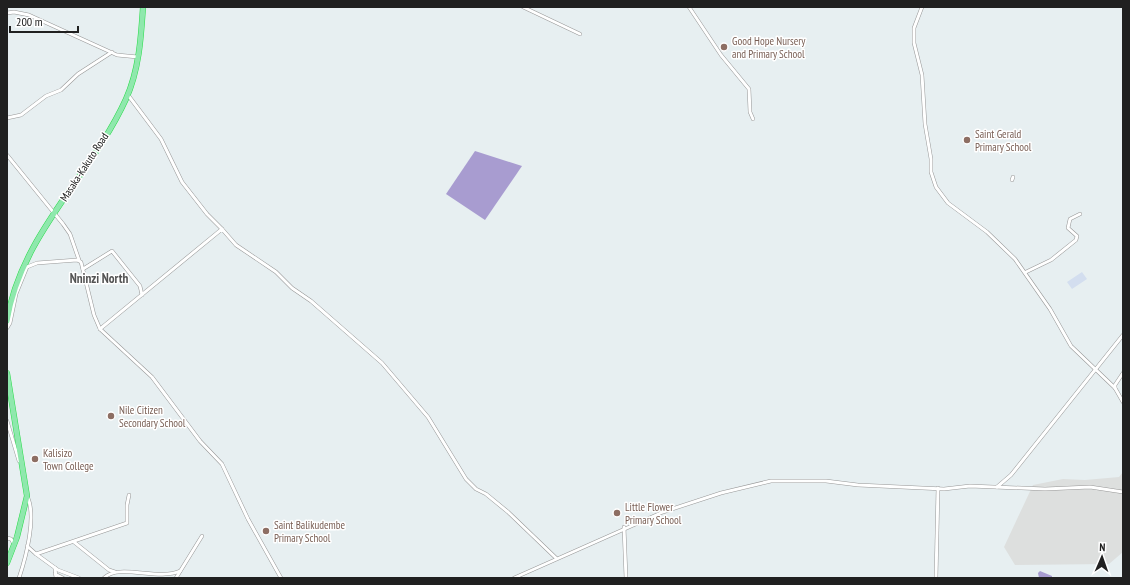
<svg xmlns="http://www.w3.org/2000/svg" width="1130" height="585" font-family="'PT Sans Narrow',sans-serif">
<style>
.residential{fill:#dddfde}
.farmland{fill:#d3deef}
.forest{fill:#a89cd0}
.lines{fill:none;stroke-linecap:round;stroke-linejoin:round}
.minor-casing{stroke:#979797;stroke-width:4}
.highway-casing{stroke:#27dc48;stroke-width:6}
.minor{stroke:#fff;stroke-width:3}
.highway{stroke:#8fe8ad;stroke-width:5}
.education-dot{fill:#8d6e63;stroke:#fff;stroke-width:1.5}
.labels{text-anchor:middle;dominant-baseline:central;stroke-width:3;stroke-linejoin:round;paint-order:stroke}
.education-label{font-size:11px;fill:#785e54;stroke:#fff;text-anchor:start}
.street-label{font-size:11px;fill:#202020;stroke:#fff}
.quarter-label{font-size:13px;font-weight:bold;fill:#535353;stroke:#fff}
</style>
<rect width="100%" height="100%" fill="#e7eff1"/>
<!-- residential -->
<polygon class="residential" points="1123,472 1123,552 1109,564 1015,565 1004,547 1033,485 1063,479 1085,480 1119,477"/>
<!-- farmland -->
<polygon class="farmland" points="1082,272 1087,279 1072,289 1067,282"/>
<!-- forest -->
<g class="forest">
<polygon points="475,151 522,166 485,220 446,194"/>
<polygon points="1040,571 1052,576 1052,578 1039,578 1038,573"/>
</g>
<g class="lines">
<defs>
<g id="minor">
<polyline points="523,7 580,34"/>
<polyline points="689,7 721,55 749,89 750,112 753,119"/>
<polyline points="922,7 914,28 914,43 922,75 925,124 931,159 931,172 936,187 948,203 987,232 1015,259 1050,309 1071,346 1115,388 1123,402"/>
<polyline points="7,13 14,12 29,15 117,55 138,57"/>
<polyline points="128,95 161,139 182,182 207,214 222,229"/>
<polyline points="7,118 21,115 46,96 61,90 78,74 112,52"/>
<polyline points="7,155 63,224 70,234 79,260"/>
<polyline points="1012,180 1013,177"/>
<polyline points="83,269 112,251 140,286 142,295"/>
<polyline points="1026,272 1051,260 1076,240 1077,236 1068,228 1070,219 1080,214"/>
<polyline points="7,328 10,323 16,294 27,267 37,263 77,260 81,262 94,315 100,329"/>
<polyline points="1115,388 1115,385 1123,373"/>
<polyline points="7,421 19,461"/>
<polyline points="997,487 1011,475 1123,335"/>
<polyline points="624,527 626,578"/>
<polyline points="7,538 11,539 14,544"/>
<polyline points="74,542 109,570 115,572"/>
<polyline points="27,546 36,554 127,523 127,505 129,495"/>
<polyline points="36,554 58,570 79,578"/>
<polyline points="55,568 56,578"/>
<polyline points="55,574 63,578"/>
<path d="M19,578C26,557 37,516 27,496"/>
<path d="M104,578C119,563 158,581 180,571"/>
<polyline points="176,578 202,536"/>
<polyline points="281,578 248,519 222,464 200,441 152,377 100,329 222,229 236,245 276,272 292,288 311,301 382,363 428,417 466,479 476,489 486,494 508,512 556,558"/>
<polyline points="514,578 663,512 721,493 771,481 826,481 858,485 944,489 970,486 1045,489 1090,487 1123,492"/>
<polyline points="936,578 938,488"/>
</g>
<g id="highway">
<path d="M7,321C21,234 91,176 126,99C139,70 141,38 143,7"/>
<polyline points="7,373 27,496 17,537 7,563"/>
</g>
</defs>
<!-- minor casing -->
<use href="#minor" class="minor-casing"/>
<!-- highway casing -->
<use href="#highway" class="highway-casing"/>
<!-- minor -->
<use href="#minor" class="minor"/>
<!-- highway -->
<use href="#highway" class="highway"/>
</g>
<!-- markers -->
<g class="education-dot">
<circle cx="724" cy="47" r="4"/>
<circle cx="967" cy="140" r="4"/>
<circle cx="111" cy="416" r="4"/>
<circle cx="35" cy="459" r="4"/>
<circle cx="617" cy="513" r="4"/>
<circle cx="266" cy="531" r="4"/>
</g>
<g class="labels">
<!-- education labels -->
<g class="education-label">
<text x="732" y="41">Good Hope Nursery<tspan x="732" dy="13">and Primary School</tspan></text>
<text x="975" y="134">Saint Gerald<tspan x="975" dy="13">Primary School</tspan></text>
<text x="119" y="410">Nile Citizen<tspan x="119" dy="13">Secondary School</tspan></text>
<text x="43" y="453">Kalisizo<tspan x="43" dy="13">Town College</tspan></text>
<text x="625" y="507">Little Flower<tspan x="625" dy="13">Primary School</tspan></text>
<text x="274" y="525">Saint Balikudembe<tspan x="274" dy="13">Primary School</tspan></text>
</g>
<!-- street labels -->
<g class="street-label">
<text transform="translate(84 167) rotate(-57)">Masaka-Kakuto Road</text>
</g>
<!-- quarter labels -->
<g class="quarter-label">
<text x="99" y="278">Nninzi North</text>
</g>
</g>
<!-- border -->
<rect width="1130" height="585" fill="none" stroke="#202020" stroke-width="16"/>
<!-- north arrow -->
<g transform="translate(1102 557) rotate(2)" stroke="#ffffff" stroke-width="3" paint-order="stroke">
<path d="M0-3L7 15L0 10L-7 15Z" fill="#202020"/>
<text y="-6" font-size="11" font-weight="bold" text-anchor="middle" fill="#202020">N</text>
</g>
<!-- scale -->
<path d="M10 26v6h68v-6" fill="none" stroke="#202020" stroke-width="2"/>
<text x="16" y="26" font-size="12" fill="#202020" stroke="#ffffff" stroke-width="3" paint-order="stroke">200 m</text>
</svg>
